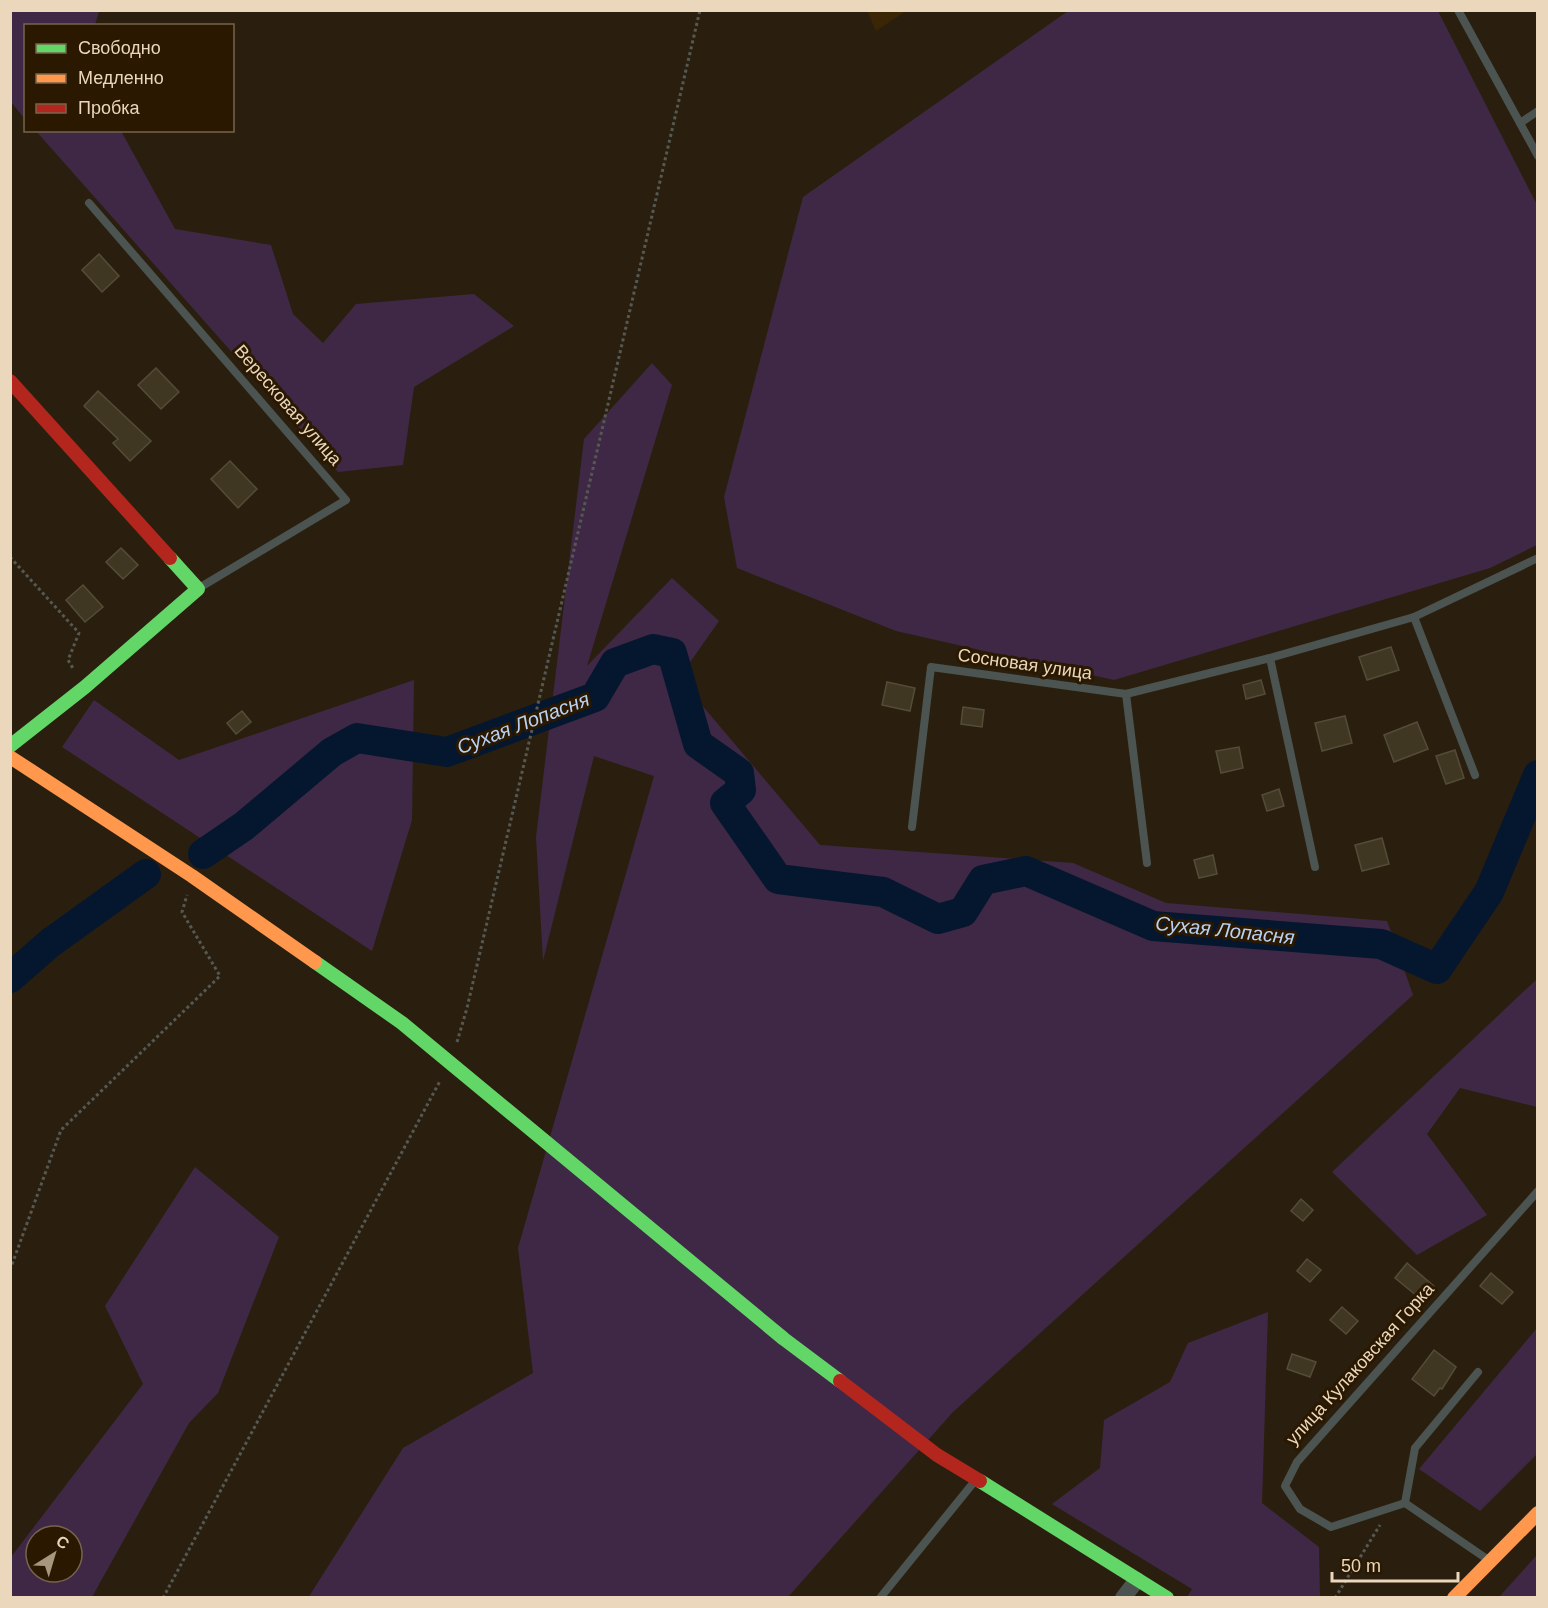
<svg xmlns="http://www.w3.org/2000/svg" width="1548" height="1608" font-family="Arial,sans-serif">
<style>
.built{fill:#3a2504}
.green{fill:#3f2845;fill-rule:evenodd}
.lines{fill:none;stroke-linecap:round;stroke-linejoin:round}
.river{stroke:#05172f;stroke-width:30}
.building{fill:#403722;stroke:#544c38;stroke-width:1.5}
.path{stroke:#565953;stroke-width:3;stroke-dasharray:3 3;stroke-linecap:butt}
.lane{stroke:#4b5451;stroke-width:8}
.street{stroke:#4b5451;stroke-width:16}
.fast{stroke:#63d668;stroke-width:14}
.slow{stroke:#ff974d;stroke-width:14}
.jam{stroke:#b3261e;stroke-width:14}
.labels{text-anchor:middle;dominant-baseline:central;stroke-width:6;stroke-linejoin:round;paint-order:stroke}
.street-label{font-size:18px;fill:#ebd7bb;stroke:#2a1800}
.water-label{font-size:20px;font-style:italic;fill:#b9d2f3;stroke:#2a1800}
</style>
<rect width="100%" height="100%" fill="#2a1f0e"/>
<!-- built -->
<polygon class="built" points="867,11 906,11 876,31"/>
<!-- green -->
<g class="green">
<polygon points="10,11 99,11 95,25 26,26 25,119 11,102"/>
<polygon points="1068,11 1438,11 1537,205 1537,545 1490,568 1114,680 896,631 737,568 724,497 803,197"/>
<polygon points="36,131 121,131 175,229 271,245 293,314 323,343 356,304 474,294 514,326 414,387 403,465 338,472"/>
<polygon points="652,363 672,385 587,666 672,578 719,621 679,678 820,845 1073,863 1166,903 1387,921 1413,995 953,1412 788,1597 308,1598 403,1448 533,1373 518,1248 654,776 594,756 543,961 536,837 584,439"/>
<polygon points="414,680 412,820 372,951 62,747 94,700 179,760"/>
<polygon points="1537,979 1537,1107 1460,1088 1427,1134 1487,1215 1417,1255 1332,1172"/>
<path d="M195,1167L279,1237L218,1393L189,1423L92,1597H11V1557L143,1384L105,1306ZM36,1536H72V1572H36Z"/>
<polygon points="1268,1312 1262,1503 1319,1547 1320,1597 1187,1597 1192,1589 1052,1504 1100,1468 1104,1420 1170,1382 1188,1343"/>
<polygon points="1537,1328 1537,1454 1480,1511 1419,1469"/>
<polygon points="1537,1555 1537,1597 1499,1597"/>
</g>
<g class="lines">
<!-- river -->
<g class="river">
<polyline points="203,854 244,826 332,752 357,738 447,752 595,697 615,663 653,649 672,653 698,744 739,773 741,790 725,803 778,879 883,892 938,919 963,912 983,880 1026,871 1153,926 1381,944 1437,969 1489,892 1538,775"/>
<polyline points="10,978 50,943 146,874"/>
</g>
</g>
<!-- building -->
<g class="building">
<polygon points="99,254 119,276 102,292 82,270"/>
<polygon points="156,368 179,392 161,409 138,385"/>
<polygon points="98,391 151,441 130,461 113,443 118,439 84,406"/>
<polygon points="230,461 257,489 238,508 211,479"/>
<polygon points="121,548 138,565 123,579 106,562"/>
<polygon points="83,585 103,607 85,622 66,600"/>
<polygon points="1391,647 1399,670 1367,680 1359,657"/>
<polygon points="1261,680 1265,694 1246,699 1243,685"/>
<polygon points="887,682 915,688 910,711 882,705"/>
<polygon points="963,707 984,710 982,727 961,724"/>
<polygon points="242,711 251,722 236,734 227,723"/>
<polygon points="1345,716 1352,743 1322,751 1315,723"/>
<polygon points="1417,722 1428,749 1394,762 1384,735"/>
<polygon points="1239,747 1243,768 1221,773 1216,751"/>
<polygon points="1455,750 1464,778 1446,784 1436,756"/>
<polygon points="1279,789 1284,806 1267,811 1262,795"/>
<polygon points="1382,838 1389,864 1362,871 1355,845"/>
<polygon points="1213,855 1217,874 1199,878 1194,860"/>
<polygon points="1301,1199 1313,1210 1303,1221 1291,1211"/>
<polygon points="1307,1259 1321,1270 1310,1282 1297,1271"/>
<polygon points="1407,1263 1435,1287 1423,1301 1395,1278"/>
<polygon points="1491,1273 1513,1292 1502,1304 1480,1286"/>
<polygon points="1342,1307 1358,1321 1346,1334 1330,1320"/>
<polygon points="1434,1350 1456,1367 1442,1389 1440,1388 1434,1396 1412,1379"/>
<polygon points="1292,1354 1316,1362 1310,1377 1287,1369"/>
</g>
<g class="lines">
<!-- path -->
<g class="path">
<polyline points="10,557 79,633 68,660 74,670"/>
<polyline points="457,1042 467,1008 700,10"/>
<polyline points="10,1270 61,1130 220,976 182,912 187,895"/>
<polyline points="163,1598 440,1081"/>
<polyline points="1335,1598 1380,1525"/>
</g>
<!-- lane -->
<g class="lane">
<polyline points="1458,10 1538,156"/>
<polyline points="1520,123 1538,111"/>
<polyline points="89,203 346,500 199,588"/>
<polyline points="1414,617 1475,775"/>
<polyline points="1270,658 1315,867"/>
<polyline points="1126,694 1147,863"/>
<polyline points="912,827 931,667 1126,694 1270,658 1414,617 1538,558"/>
<polyline points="1405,1503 1331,1527 1300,1509 1285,1486 1297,1462 1538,1191"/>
<polyline points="1405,1503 1415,1448 1478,1372"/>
<polyline points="1405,1503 1487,1559"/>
<polyline points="880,1598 974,1482"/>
</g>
<!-- street -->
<polyline class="street" points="1123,1598 1137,1580"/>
<!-- fast -->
<g class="fast">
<polyline points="10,746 85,687 198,589 170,558"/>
<polyline points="315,962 402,1023 784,1339 840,1381"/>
<polyline points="980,1481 1167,1598"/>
</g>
<!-- slow -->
<g class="slow">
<polyline points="10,757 192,876 315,962"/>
<polyline points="1454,1598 1538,1513"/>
</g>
<!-- jam -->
<g class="jam">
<polyline points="10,381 170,558"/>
<polyline points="840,1381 937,1455 980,1481"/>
</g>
</g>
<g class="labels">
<!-- street labels -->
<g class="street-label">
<text transform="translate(288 405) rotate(49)">Вересковая улица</text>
<text transform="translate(1025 664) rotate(8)">Сосновая улица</text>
<text transform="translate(1360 1364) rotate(-48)">улица Кулаковская Горка</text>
</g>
<!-- water labels -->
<g class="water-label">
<text transform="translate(523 723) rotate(-21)">Сухая Лопасня</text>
<text transform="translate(1225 930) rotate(6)">Сухая Лопасня</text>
</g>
</g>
<!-- border -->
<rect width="1548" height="1608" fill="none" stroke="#ebd7bb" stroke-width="24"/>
<!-- legend -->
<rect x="24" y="24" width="210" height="108" fill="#2a1800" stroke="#77644b" stroke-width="1.5"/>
<rect x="36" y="44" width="30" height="9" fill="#63d668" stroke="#77644b" stroke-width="1.5"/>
<text x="78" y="54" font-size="18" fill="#ebd7bb">Свободно</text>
<rect x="36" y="74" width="30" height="9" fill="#ff974d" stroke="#77644b" stroke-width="1.5"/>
<text x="78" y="84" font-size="18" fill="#ebd7bb">Медленно</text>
<rect x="36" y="104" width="30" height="9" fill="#b3261e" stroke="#77644b" stroke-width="1.5"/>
<text x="78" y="114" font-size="18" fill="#ebd7bb">Пробка</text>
<!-- north arrow -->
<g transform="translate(54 1554) rotate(37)"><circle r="28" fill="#2a1800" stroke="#77644b" stroke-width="1.5"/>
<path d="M0-4.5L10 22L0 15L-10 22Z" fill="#a7977e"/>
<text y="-9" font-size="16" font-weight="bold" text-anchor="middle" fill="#ebd7bb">С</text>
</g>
<!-- scale -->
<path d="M1332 1572v9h126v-9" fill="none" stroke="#ebd7bb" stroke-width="3"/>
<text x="1341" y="1572" font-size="18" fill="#ebd7bb" stroke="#2a1800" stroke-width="4.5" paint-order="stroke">50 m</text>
</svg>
